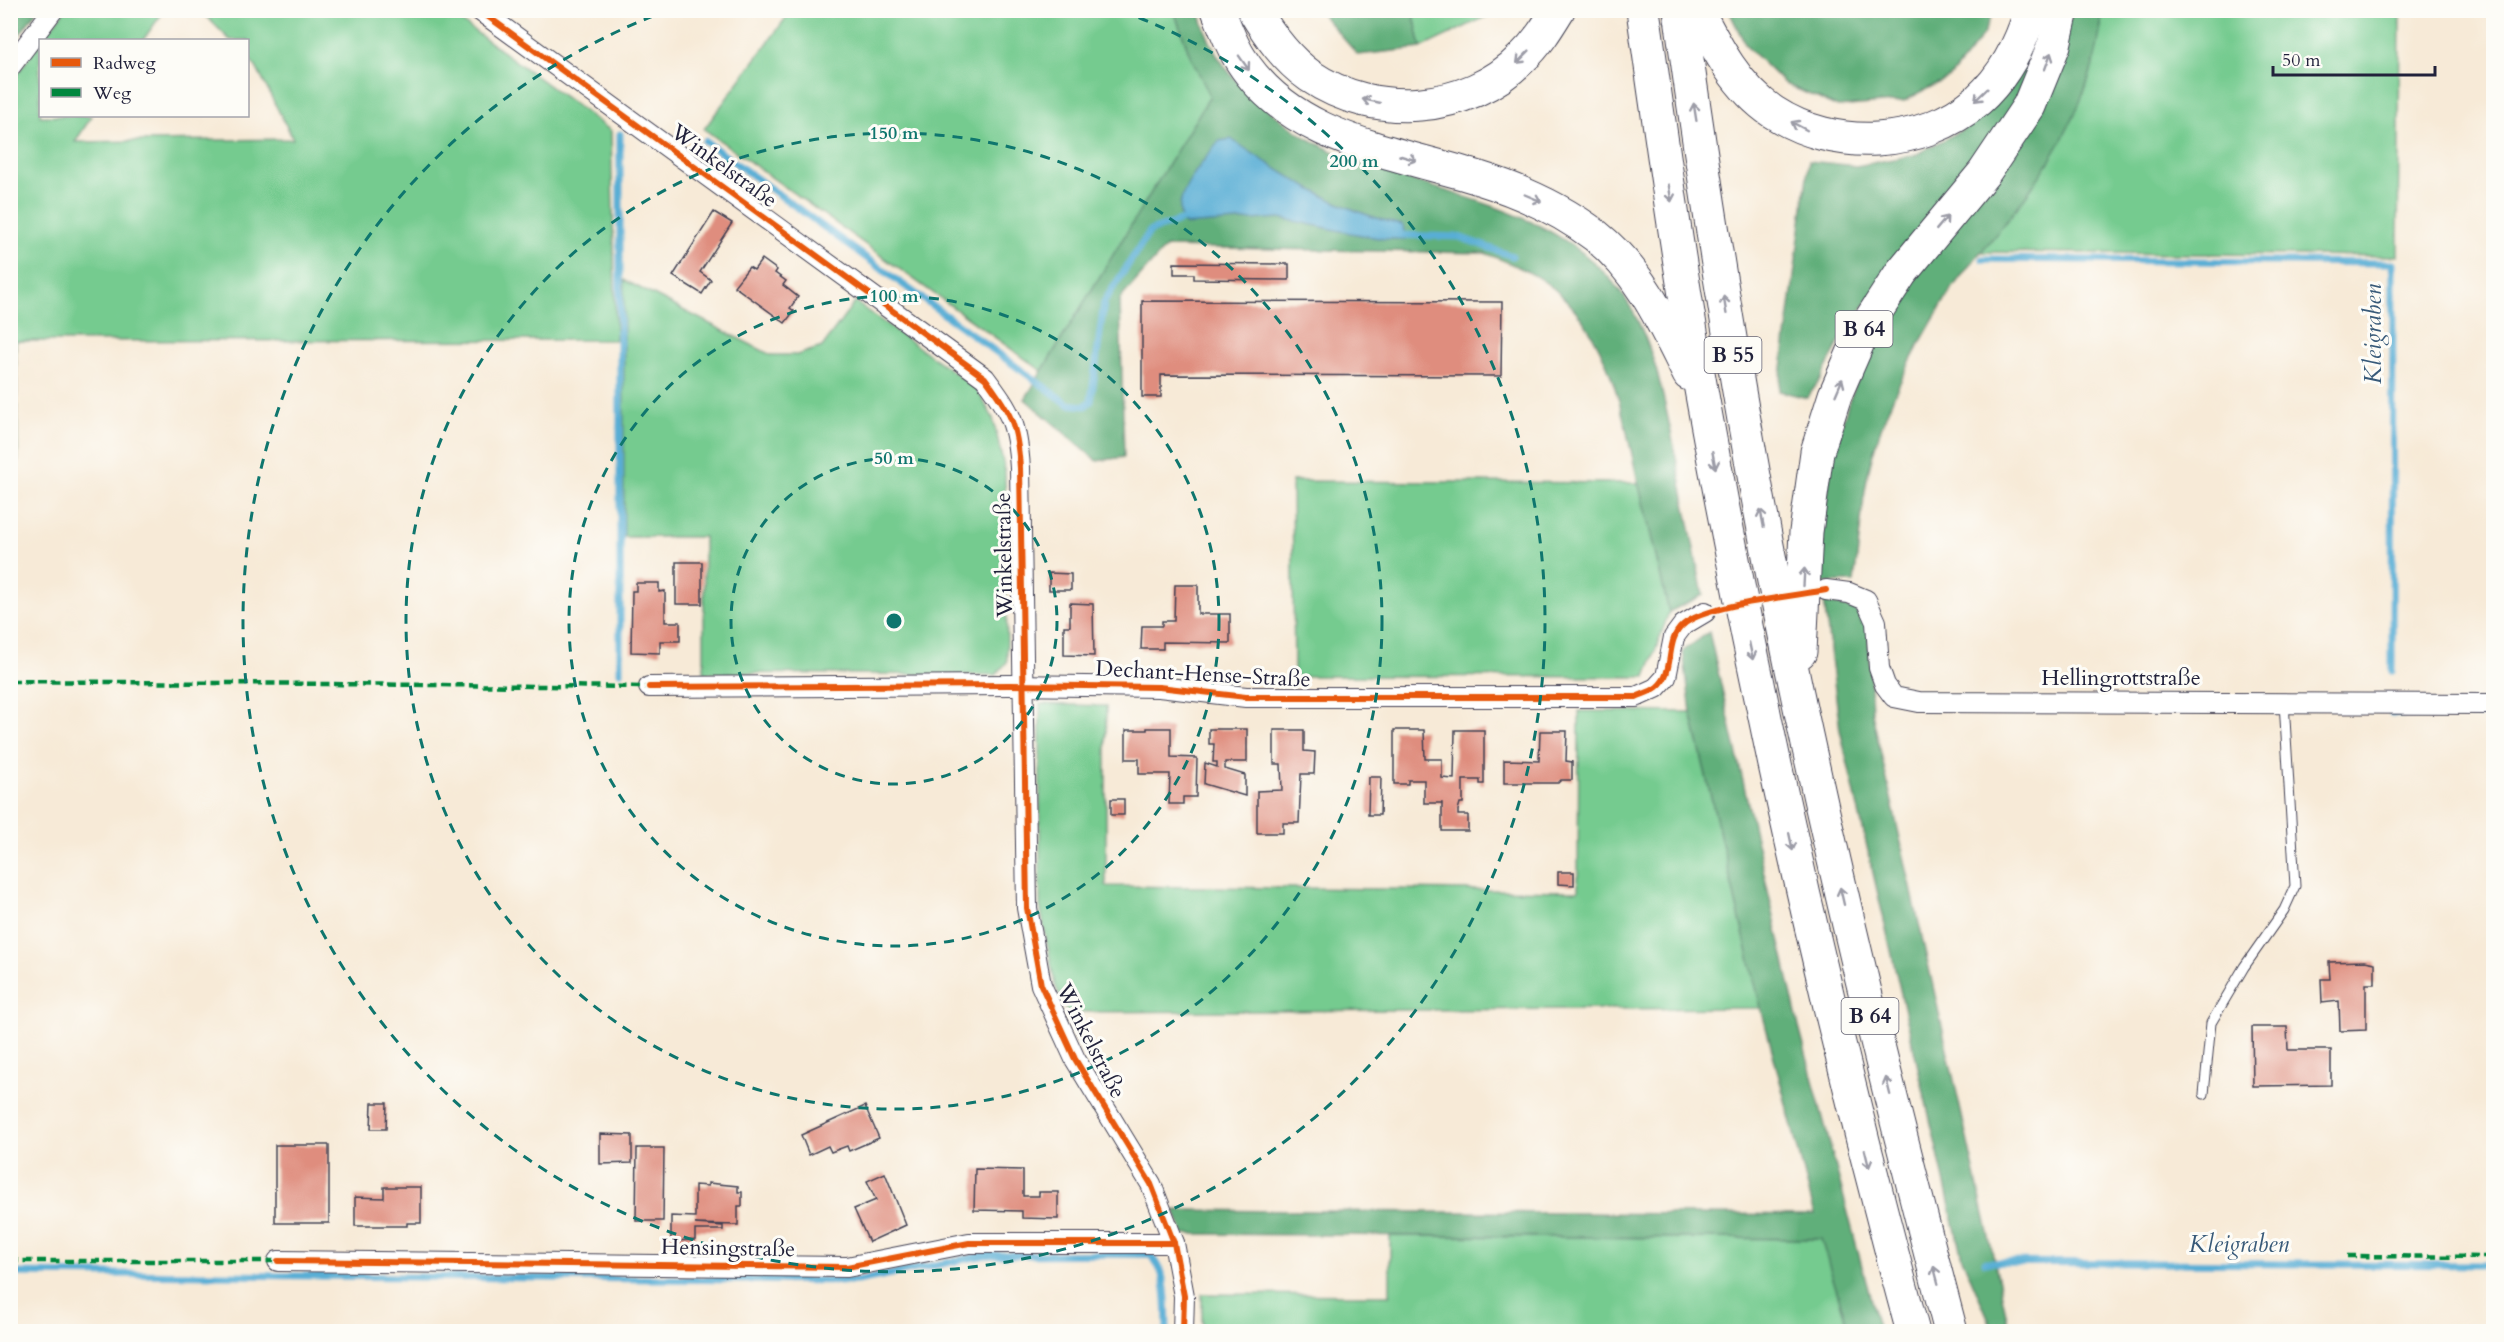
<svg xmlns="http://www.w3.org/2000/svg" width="2504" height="1342" font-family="Cardo,serif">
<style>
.green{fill:#75cb8f;stroke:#4c7665;stroke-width:1.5}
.forest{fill:#60af7a;stroke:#41685a;stroke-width:1.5}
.water{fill:#59aed5;stroke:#3e6888;stroke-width:1.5}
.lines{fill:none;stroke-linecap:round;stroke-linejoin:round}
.stream{stroke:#59aed5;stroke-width:7}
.building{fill:#df8d7e}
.lane-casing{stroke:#424052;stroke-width:11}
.street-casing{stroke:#424052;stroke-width:22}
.highway-casing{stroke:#424052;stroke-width:35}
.lane{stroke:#fff;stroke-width:9}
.street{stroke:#fff;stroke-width:20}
.highway{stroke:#fff;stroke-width:33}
.quiet{stroke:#00873e;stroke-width:4.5;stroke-dasharray:9 4.5;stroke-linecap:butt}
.cycleway-casing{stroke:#fdfcf7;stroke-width:10}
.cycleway{stroke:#e8590c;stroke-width:6}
.oneway{stroke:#9c9ca7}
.ring{fill:none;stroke:#0f766e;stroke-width:3;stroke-dasharray:10 8}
.labels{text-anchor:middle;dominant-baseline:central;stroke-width:6;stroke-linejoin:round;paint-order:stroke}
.shield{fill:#fdfcf7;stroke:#646373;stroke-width:1.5}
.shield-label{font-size:21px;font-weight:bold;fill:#22223b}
.street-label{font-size:22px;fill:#22223b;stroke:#fdfcf7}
.water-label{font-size:24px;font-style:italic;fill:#385a79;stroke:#fdfcf7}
.centre{fill:#0f766e;stroke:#fdfcf7;stroke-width:3}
.ring-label{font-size:18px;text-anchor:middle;font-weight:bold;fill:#0f766e;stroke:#fdfcf7;stroke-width:6;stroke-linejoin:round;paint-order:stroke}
</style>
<rect width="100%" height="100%" fill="#fdfcf7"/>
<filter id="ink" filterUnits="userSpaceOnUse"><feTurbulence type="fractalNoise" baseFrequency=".0167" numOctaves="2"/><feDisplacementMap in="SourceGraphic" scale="12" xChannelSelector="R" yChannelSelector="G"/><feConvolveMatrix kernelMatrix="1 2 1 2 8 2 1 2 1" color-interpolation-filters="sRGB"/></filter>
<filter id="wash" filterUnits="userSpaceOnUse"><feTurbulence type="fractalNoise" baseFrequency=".008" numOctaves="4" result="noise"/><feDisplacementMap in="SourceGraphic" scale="24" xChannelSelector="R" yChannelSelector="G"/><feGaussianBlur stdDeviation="1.35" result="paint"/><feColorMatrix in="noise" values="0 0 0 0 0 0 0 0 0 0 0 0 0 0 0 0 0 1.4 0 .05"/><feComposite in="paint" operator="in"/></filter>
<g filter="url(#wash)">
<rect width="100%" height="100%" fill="#f7ead7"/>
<!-- green -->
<g class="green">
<polygon points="200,10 447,11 611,131 616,340 16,341 18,460 11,460 11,83 40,42 40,116 92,116 75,142 293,139 256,67 248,58 248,40 230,40"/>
<polygon points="1413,10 1498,11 1421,48"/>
<polygon points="64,11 164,11 143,40 42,40"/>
<polygon points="791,11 1174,11 1190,55 1211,96 1042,371 704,129"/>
<polygon points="2102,11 2400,11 2398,256 1978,252 2006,223 2086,88 2101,27"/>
<polygon points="624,280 771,355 797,355 822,347 855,302 976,388 993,418 1005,471 1007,662 996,675 704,673 704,537 624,537"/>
<polygon points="1292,481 1639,483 1669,612 1646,677 1294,676"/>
<polygon points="1040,704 1106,706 1106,886 1578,891 1579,711 1691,712 1761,1008 1067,1012 1055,985 1040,906"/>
<polygon points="1390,1236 1822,1239 1849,1331 1202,1332 1202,1294 1390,1295"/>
</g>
<!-- forest -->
<g class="forest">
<polygon points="11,10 37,11 11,46 10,11"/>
<path d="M1174,11H1199C1211,57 1236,86 1274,114C1286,123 1298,133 1311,140C1409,196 1546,193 1620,291C1654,337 1665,403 1676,457C1685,503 1694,549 1703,595L1669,612C1659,569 1649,526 1638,482C1623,416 1612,343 1561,295C1539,274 1512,264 1485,253L1166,247L1120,299L1124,457L1097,461L1025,399L1210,96L1190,55Z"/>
<polygon points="1319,11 1413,11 1421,48 1358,55"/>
<polygon points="1729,11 1993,11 1983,35 1950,77 1904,101 1838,107 1785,84 1746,46"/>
<path d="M2075,11H2102C2098,89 2054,162 2006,222C1987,246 1966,267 1950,292C1915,348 1882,410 1868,474C1861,509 1859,547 1854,582L1822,583V532L1833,453L1849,401L1875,339Z"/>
<polygon points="2027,59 2038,64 2009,121 1846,329 1820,380 1807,398 1779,391 1809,161 1856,166 1915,155 1968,127"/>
<polygon points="1824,601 1855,610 1868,625 1872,713 2010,1331 1992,1331 1989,1320 1962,1258 1840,730"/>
<polygon points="1709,632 1799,1027 1879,1331 1849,1331 1821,1239 1183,1234 1175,1210 1815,1215 1761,1008 1691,712 1683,651"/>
</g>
<!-- water -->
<path class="water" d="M1231,139C1283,174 1340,212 1403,225L1405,239H1384L1350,233L1280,218L1185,225C1166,200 1204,161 1219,141Z"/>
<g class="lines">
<!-- stream -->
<g class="stream">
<polyline points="705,141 1068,404 1085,406 1091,401 1104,302 1150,231 1188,218"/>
<polyline points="1398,235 1459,237 1512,256"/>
<polyline points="1983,259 2393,263 2392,671"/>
<polyline points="620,672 620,134"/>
<polyline points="2392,714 2494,715"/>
<polyline points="1985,1262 2494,1265"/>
<path d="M10,1273L857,1281L985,1255L1149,1254C1169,1269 1166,1308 1167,1332"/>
</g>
</g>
<g id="blocks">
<!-- building -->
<g class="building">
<polygon points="714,212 732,223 700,272 711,280 702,294 673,276"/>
<polygon points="762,259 777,270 775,273 786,281 783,285 798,297 790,308 794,311 785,323 734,286 749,267 754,270"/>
<polygon points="1174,263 1289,264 1289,280 1194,279 1194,274 1174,274"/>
<polygon points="1142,301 1502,302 1501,376 1161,375 1161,397 1142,397"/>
<rect x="676" y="562" width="26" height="42"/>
<polygon points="1049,573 1071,574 1071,590 1049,590"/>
<polygon points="636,583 659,583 659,592 665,591 665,622 680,622 680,641 660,641 660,653 631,652 632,591 636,591"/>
<polygon points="1175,585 1198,585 1198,614 1230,614 1230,643 1163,642 1163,649 1141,649 1142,626 1162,626 1162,621 1174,621"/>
<polygon points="1070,603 1093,604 1094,656 1064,655 1064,626 1070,626"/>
<polygon points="1147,728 1171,728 1171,757 1197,758 1196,797 1183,797 1183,804 1169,804 1170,774 1139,774 1139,759 1126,759 1126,730 1147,730"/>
<polygon points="1209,729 1247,729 1247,762 1225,762 1225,769 1245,775 1245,796 1204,784 1205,763 1217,767 1217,762 1213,762 1214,744 1209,744"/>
<polygon points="1274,730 1304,730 1304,751 1315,752 1314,774 1301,774 1299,823 1283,823 1283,833 1257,833 1257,791 1282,790 1281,764 1274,764"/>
<polygon points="1394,730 1424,730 1425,759 1442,759 1442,778 1454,779 1455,730 1484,730 1484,784 1480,784 1480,780 1463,780 1463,803 1460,803 1458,810 1458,815 1468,815 1468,831 1442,831 1442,803 1424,803 1424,780 1408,780 1408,784 1394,784"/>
<polygon points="1540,731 1567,731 1566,761 1572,762 1572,780 1561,780 1558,783 1504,783 1504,760 1539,761"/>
<polygon points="1369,777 1381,777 1380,815 1368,815"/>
<rect x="1111" y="799" width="13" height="16"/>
<polygon points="1558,872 1574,872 1574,885 1558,884"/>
<polygon points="2365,961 2375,963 2375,984 2366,984 2366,1030 2340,1031 2339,1001 2322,1003 2321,979 2330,979 2329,962"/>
<polygon points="2252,1027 2287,1027 2288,1050 2331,1050 2331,1085 2253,1086"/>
<polygon points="372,1103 387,1103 386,1129 371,1129"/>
<polygon points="865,1106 879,1138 849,1151 847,1146 831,1152 828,1146 809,1155 801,1135"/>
<polygon points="600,1134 632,1135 632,1163 600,1164"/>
<rect x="275" y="1145" width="54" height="78"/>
<polygon points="637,1148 664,1148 663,1221 636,1221"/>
<polygon points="975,1169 1023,1170 1023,1196 1039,1196 1039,1192 1058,1192 1058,1219 1022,1218 1022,1211 974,1210"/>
<polygon points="885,1173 906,1225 869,1242 854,1209 876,1200 867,1181"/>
<polygon points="708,1183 738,1186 738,1192 742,1192 742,1206 738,1206 738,1225 695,1224 723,1226 723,1230 695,1230 695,1240 671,1241 671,1216 695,1217 695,1185 708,1186"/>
<polygon points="384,1187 421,1187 421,1223 407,1223 407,1226 355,1226 355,1197 384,1198"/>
</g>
</g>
</g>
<g filter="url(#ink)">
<use href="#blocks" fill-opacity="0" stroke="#424052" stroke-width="1.5"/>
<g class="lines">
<defs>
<polyline id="lane" points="2204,1094 2211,1023 2244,967 2284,910 2295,886 2284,702"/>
<g id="street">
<path d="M479,10L985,378C1011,413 1017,423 1020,468L1027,908L1041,985L1075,1059L1151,1184L1174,1243L1184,1296L1183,1332"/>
<polyline points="10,67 53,10"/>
<polyline points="1826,590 1849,593 1866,600 1876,622 1879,668 1885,685 1894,697 1919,702 2494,704"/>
<polyline points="649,687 1011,685 1159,687 1246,697 1636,697 1656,688 1666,677 1674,637 1683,625 1705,612"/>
<polyline points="278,1261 847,1267 969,1243 1174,1243"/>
</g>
<g id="highway">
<path d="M1218,10C1225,27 1231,45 1241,60C1293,141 1395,151 1479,178C1521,191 1561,209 1596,236C1641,272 1664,324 1689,374"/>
<path d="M1254,10C1269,35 1286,59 1310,76C1374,120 1468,113 1522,58C1537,44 1547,28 1558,10"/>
<path d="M1643,10C1662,142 1680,275 1704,406C1760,717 1830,1026 1913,1332"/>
<path d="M1680,10C1708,209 1739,409 1779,606C1828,850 1888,1091 1951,1332"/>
<path d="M1697,10C1716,47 1737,88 1773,112C1834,152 1922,148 1978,100C2005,76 2021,44 2031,10"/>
<polyline points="1800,652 1806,532 1817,452 1835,395 1862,333 1901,273 1984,173 2029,106 2054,45 2062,10"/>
</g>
</defs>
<!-- lane casing -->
<use href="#lane" class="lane-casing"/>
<!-- street casing -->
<use href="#street" class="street-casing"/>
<!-- highway casing -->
<use href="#highway" class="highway-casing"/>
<!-- lane -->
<use href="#lane" class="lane"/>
<!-- street -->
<use href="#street" class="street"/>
<!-- highway -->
<use href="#highway" class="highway"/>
<!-- quiet -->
<g class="quiet">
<polyline points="10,681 649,687"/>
<polyline points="2347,1256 2494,1257"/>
<polyline points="10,1261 278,1261"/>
</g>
<defs>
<g id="cycleway">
<path d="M479,10L985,378C1011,413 1017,423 1020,468L1027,908L1041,985L1075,1059L1151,1184L1174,1243L1184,1296L1183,1332"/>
<path d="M649,687L1011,685L1159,687L1246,697H1636C1642,694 1651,692 1657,687C1676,672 1664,641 1683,625C1705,605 1794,596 1826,590"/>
<polyline points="278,1261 847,1267 969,1243 1174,1243"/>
</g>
</defs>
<!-- cycleway casing -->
<use href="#cycleway" class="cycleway-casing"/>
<!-- cycleway -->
<use href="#cycleway" class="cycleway"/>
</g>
<!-- one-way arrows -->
<defs><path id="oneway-shaft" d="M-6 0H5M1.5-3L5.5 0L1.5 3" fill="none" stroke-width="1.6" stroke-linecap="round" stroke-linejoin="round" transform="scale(1.5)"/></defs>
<g class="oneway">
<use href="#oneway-shaft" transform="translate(1523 57) rotate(135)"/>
<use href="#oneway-shaft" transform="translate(2048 61) rotate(-70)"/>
<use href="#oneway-shaft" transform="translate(1244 63) rotate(55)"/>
<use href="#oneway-shaft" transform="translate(1981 95) rotate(136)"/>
<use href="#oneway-shaft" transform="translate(1371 101) rotate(-168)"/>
<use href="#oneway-shaft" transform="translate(1695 112) rotate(-99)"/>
<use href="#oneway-shaft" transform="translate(1799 126) rotate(-152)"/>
<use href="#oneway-shaft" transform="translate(1408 158) rotate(16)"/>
<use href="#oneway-shaft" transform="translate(1670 193) rotate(81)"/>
<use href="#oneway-shaft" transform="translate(1533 198) rotate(23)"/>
<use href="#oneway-shaft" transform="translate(1942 223) rotate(-50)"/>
<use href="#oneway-shaft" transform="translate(1725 305) rotate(-99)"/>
<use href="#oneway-shaft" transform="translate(1839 387) rotate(-67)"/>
<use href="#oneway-shaft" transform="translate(1714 460) rotate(79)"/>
<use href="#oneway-shaft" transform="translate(1762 518) rotate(-101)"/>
<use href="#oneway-shaft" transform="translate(1804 577) rotate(-87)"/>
<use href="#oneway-shaft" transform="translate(1751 651) rotate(78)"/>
<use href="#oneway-shaft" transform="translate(1791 842) rotate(78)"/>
<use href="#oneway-shaft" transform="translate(1842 896) rotate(-103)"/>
<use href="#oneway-shaft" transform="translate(1888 1086) rotate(-104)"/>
<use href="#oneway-shaft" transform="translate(1867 1159) rotate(76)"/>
<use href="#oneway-shaft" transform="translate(1936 1275) rotate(-105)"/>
</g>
</g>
<!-- distance rings -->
<g class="ring">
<circle cx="894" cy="621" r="163"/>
<circle cx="894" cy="621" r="325"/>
<circle cx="894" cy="621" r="488"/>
<path d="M1122 11A651 651 0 1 1 666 11"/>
</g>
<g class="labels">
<!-- shield labels -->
<g class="shield">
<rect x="1835.5" y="311" width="57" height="36" rx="4.5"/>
<rect x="1704.5" y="337" width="57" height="36" rx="4.5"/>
<rect x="1841.5" y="998" width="57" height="36" rx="4.5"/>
</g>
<g class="shield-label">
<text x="1864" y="329">B 64</text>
<text x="1733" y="355">B 55</text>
<text x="1870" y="1016">B 64</text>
</g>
<!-- street labels -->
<g class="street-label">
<text transform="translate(724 166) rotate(36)">Winkelstraße</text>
<text transform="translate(1004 555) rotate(-91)">Winkelstraße</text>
<text transform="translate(1203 674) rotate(3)">Dechant-Hense-Straße</text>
<text x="2121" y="678">Hellingrottstraße</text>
<text transform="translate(1091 1041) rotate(63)">Winkelstraße</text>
<text transform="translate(728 1248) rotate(1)">Hensingstraße</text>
</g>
<!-- water labels -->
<g class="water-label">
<text transform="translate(2373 334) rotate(-90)">Kleigraben</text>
<text x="2239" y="1244">Kleigraben</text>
</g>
</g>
<circle cx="894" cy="621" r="9" class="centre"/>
<g class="ring-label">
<text x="894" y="139">150 m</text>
<text x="1354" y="167">200 m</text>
<text x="894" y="302">100 m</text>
<text x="894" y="464">50 m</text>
</g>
<!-- margin -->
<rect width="2504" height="1342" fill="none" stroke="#fdfcf7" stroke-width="36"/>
<!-- legend -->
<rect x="39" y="39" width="210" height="78" fill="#fdfcf7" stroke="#a5a5ac" stroke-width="1.5"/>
<rect x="51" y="58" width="30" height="9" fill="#e8590c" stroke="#a5a5ac" stroke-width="1.5"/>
<text x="93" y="69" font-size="18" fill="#22223b">Radweg</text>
<rect x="51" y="88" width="30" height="9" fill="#00873e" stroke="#a5a5ac" stroke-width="1.5"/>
<text x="93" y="99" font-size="18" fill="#22223b">Weg</text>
<!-- scale -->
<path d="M2273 66v9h162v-9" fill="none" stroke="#22223b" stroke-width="3"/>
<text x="2282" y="66" font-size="18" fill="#22223b" stroke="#fdfcf7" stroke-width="4.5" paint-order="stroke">50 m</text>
</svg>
